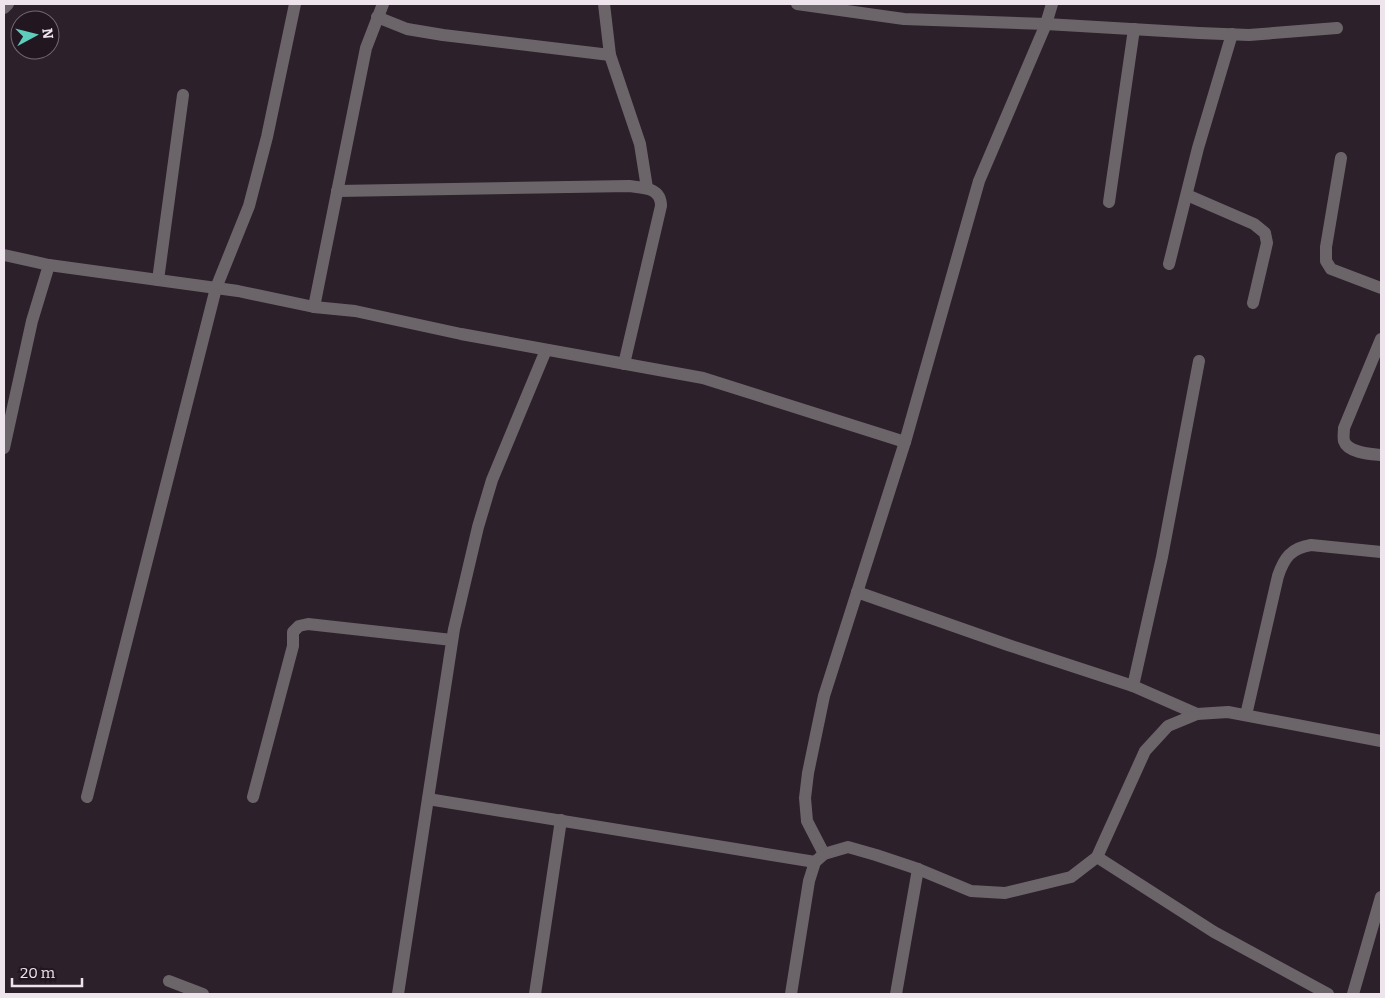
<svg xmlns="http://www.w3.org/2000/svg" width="1385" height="998" font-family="Bitter,serif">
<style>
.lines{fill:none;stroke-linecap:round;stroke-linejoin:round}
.minor{stroke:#6b656a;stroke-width:12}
.tertiary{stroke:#6b656a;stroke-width:12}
</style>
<rect width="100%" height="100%" fill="#2c202b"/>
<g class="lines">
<!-- minor -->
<g class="minor">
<polyline points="604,4 610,55 640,144 647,188"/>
<polyline points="797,4 904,19 1046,24 1199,33 1249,35 1337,28"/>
<polyline points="4,8 8,4"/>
<polyline points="377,17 407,29 443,35 610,55"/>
<polyline points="1341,158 1326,247 1326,261 1331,269 1381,288"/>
<path d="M337,191L629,186C643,188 661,187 661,206L624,364"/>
<polyline points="1187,195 1254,224 1265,233 1267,243 1253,303"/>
<polyline points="1109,202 1134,29"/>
<polyline points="4,255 49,265 238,291 314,307 355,311 461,334 703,378 905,442"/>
<polyline points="1169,264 1198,148 1232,34"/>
<polyline points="158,280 183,95"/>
<polyline points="314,307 366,48 383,4"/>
<path d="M1381,339L1344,428C1344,432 1343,437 1344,441C1348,453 1371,454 1381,455"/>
<polyline points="4,448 32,321 49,265"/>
<polyline points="857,592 1008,645 1133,686 1197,714"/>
<polyline points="1133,686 1162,557 1199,361"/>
<path d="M1246,715L1278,576C1284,558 1291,548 1311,545L1381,552"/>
<polyline points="87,797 216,288 249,206 267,137 295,4"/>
<polyline points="253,797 293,646 293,632 299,626 308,624 452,640"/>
<polyline points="428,799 815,862"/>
<polyline points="824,854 807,821 805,798 808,773 824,696 905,442 979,181 1046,24 1052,4"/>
<polyline points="1097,857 1214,932 1328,994"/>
<polyline points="169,981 203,994"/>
<polyline points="398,994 454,629 478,527 492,480 546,350"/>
<polyline points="535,994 561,820"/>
<polyline points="896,994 918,869"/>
<polyline points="1353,994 1381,897"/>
</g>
<!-- tertiary -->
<polyline class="tertiary" points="791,994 809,881 815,862 824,854 848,847 876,855 918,869 971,891 1005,893 1071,877 1097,857 1145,751 1168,726 1197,714 1228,712 1381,741"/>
</g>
<!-- border -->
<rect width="1385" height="998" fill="none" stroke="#eee5ec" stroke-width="10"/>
<!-- north arrow -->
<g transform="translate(35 35) rotate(83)"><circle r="24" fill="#221721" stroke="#746972"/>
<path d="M0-4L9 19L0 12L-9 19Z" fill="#5ccebb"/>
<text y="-8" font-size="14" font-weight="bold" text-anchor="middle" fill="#eee5ec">N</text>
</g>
<!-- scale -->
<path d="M12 978v8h70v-8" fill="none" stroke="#eee5ec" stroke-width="2.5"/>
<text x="20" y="978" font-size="15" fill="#eee5ec" stroke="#221721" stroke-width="4" paint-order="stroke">20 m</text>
</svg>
